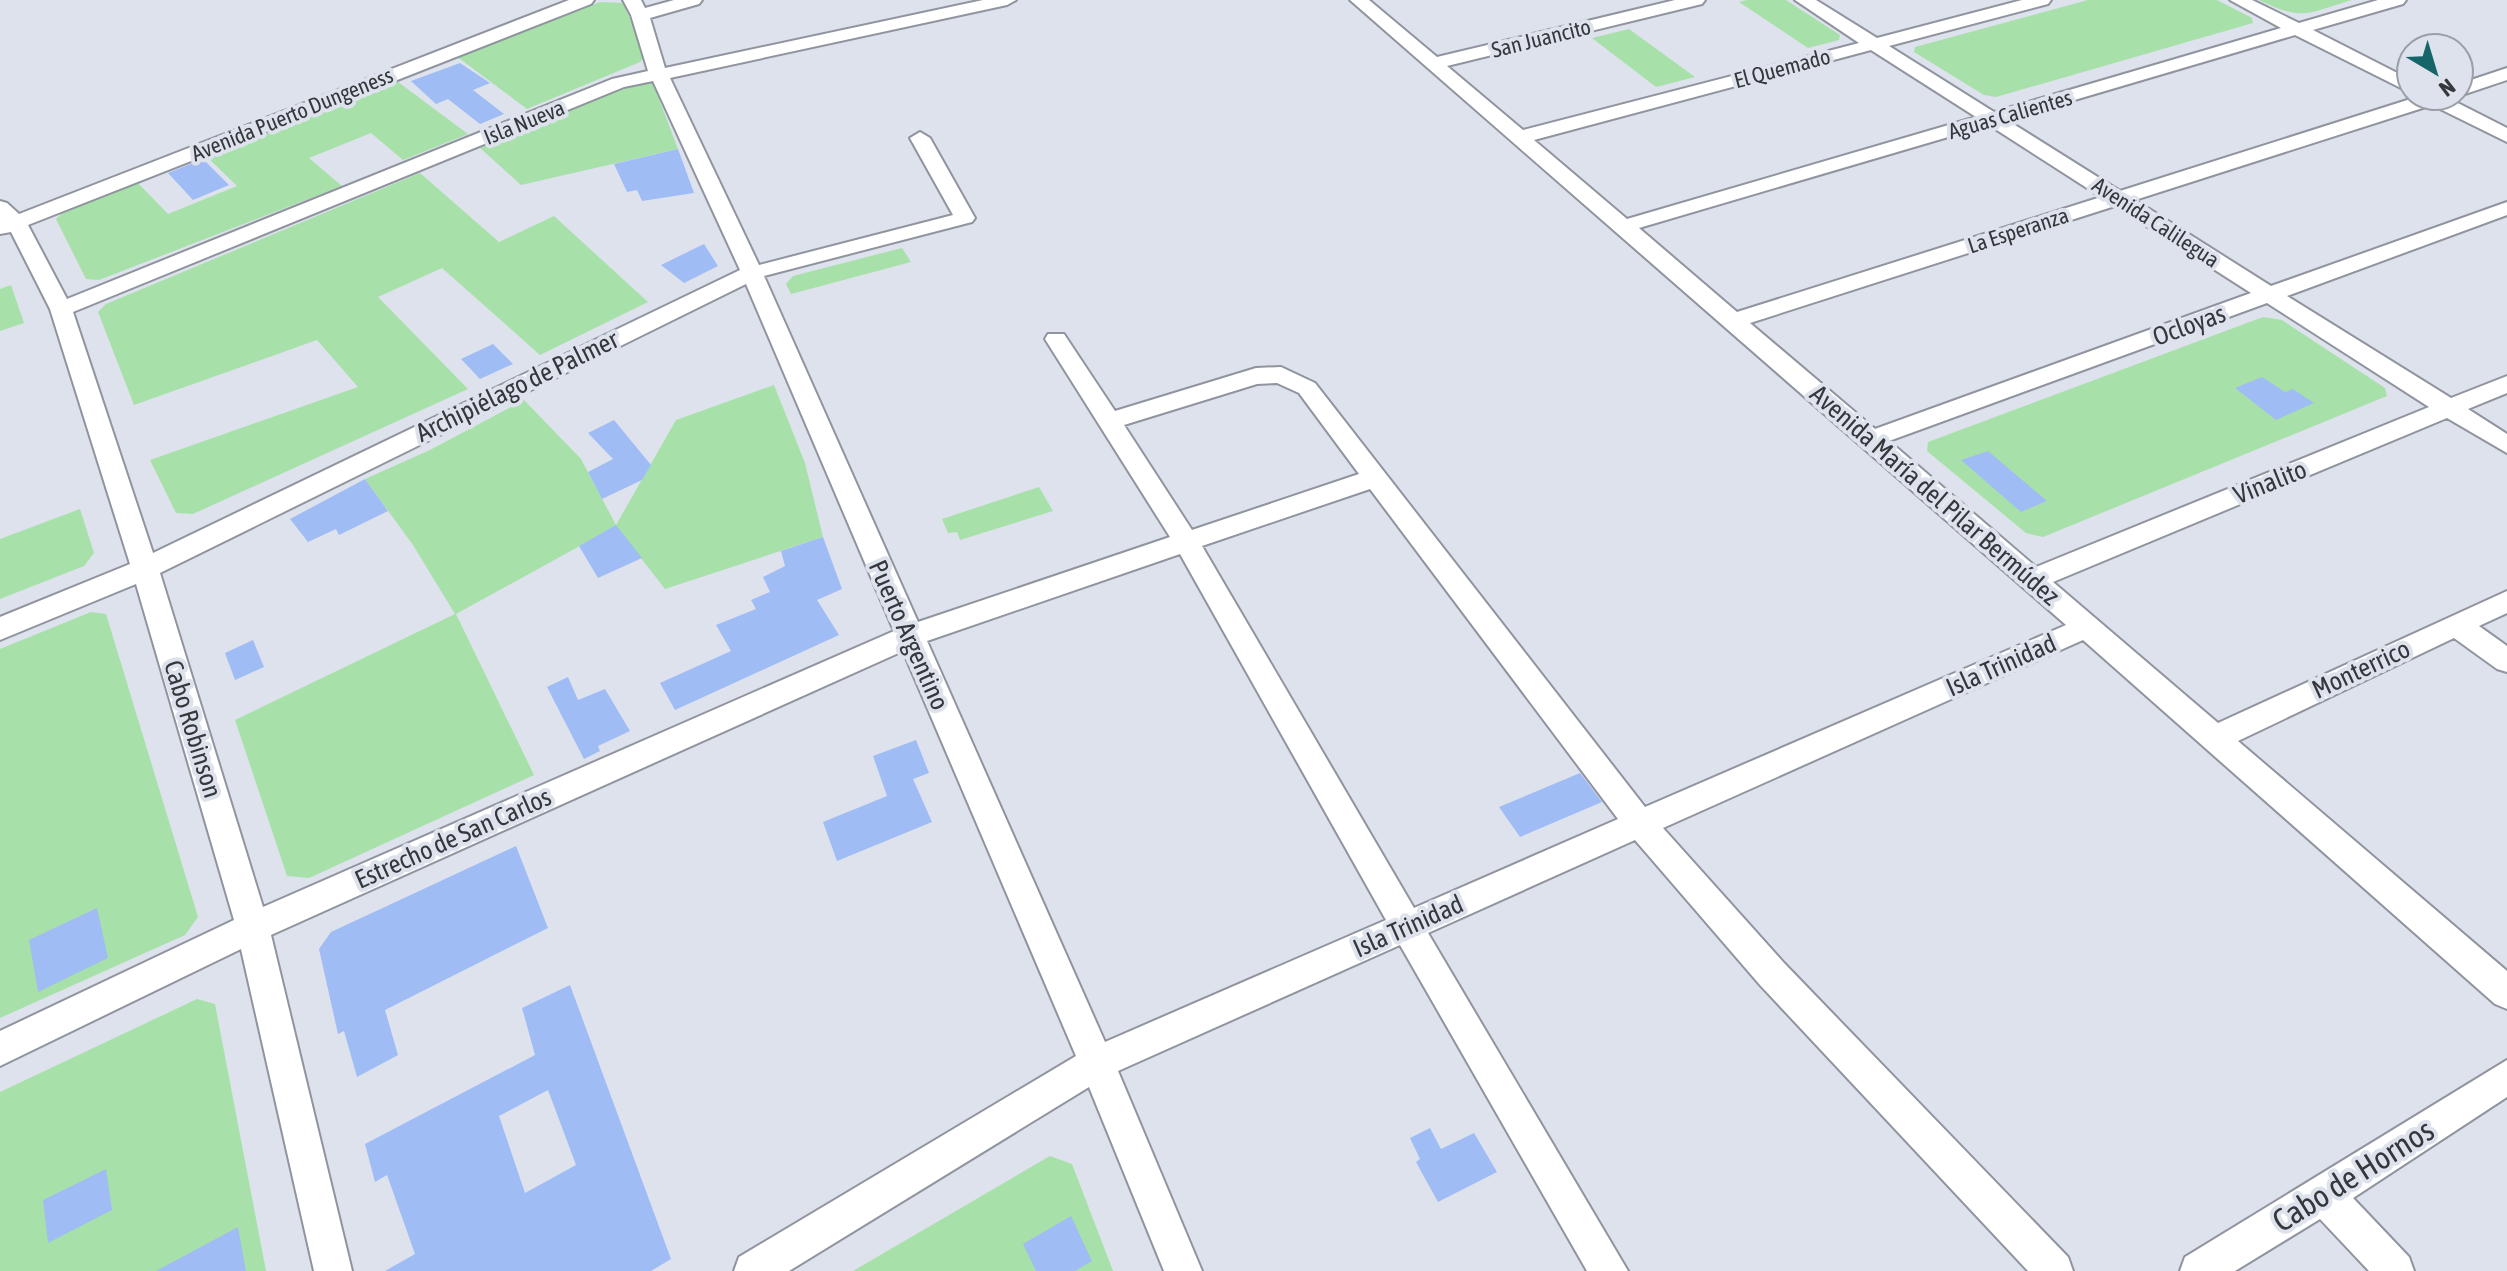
<svg xmlns="http://www.w3.org/2000/svg" width="2507" height="1271" font-family="'Asap Condensed',sans-serif">
<style>
.green{fill:#a7e1a9}
.building{fill:#a0bcf5;fill-rule:evenodd}
.lines{fill:none;stroke-linecap:round;stroke-linejoin:round}
.street-casing{stroke:#8f949e;stroke-width:4}
.street{fill:#fff;fill-rule:evenodd}
.labels{text-anchor:middle;dominant-baseline:central;stroke-width:8;stroke-linejoin:round;paint-order:stroke}
.far-street-label{font-size:22px;fill:#35373b;stroke:#dde2ed}
.street-label{font-size:26px;fill:#35373b;stroke:#dde2ed}
.near-street-label{font-size:32px;fill:#35373b;stroke:#dde2ed}
</style>
<rect width="100%" height="100%" fill="#dde2ed"/>
<!-- green -->
<g class="green">
<polygon points="1747,0 1786,0 1840,35 1839,40 1808,48 1739,2"/>
<polygon points="2088,0 2217,0 2252,18 2253,23 1996,97 1984,95 1914,52 1915,47"/>
<path d="M2259,0H2352C2307,13 2304,22 2259,0Z"/>
<polygon points="600,2 623,3 646,55 640,62 527,109 456,56"/>
<polygon points="1629,29 1695,77 1656,87 1592,38"/>
<polygon points="394,79 468,134 403,160 371,133 309,158 342,186 99,280 86,279 56,219 69,207 135,180 168,214 237,186 204,154"/>
<polygon points="633,83 653,83 678,149 521,185 480,148"/>
<polygon points="420,173 499,242 554,216 648,302 540,355 442,268 378,297 468,389 193,514 176,513 150,460 358,387 317,340 134,405 98,312 106,304"/>
<polygon points="902,248 911,262 791,294 786,284 793,276"/>
<polygon points="11,285 24,323 0,331 0,289"/>
<polygon points="2263,317 2282,320 2385,388 2387,396 2043,537 2026,533 1927,451 1928,442"/>
<polygon points="774,385 805,463 823,537 665,589 616,526 456,614 534,775 309,878 287,876 235,720 455,614 413,545 365,479 430,450 524,400 581,459 616,525 676,420"/>
<polygon points="1039,487 1053,511 960,540 957,532 948,533 942,519"/>
<polygon points="80,509 94,553 84,566 0,599 0,539"/>
<polygon points="91,612 106,614 198,917 185,935 0,1018 0,649"/>
<polygon points="197,999 215,1004 266,1271 0,1271 0,1092"/>
<polygon points="1050,1156 1072,1164 1113,1271 853,1271"/>
</g>
<!-- building -->
<g class="building">
<polygon points="460,63 490,83 473,90 504,114 480,124 448,99 436,104 411,81"/>
<polygon points="678,149 694,193 642,201 637,190 627,192 614,164"/>
<polygon points="203,159 229,185 193,200 168,173"/>
<polygon points="704,244 718,266 684,283 661,265"/>
<polygon points="493,344 513,364 480,379 461,359"/>
<polygon points="2262,377 2285,392 2293,389 2314,403 2276,420 2235,388"/>
<polygon points="614,420 651,465 642,480 602,499 588,472 613,459 588,433"/>
<polygon points="1988,451 2047,501 2021,512 1961,460"/>
<polygon points="365,479 388,511 339,535 336,529 308,542 290,519"/>
<polygon points="616,525 642,558 598,578 579,546"/>
<polygon points="823,537 842,589 817,600 839,635 675,710 660,683 731,651 716,625 756,609 751,600 770,592 763,577 785,566 781,551"/>
<polygon points="253,640 264,667 235,680 225,653"/>
<polygon points="568,677 578,700 605,689 630,731 598,746 600,751 584,759 547,687"/>
<polygon points="916,740 929,773 913,779 932,822 837,861 823,822 887,796 873,756"/>
<polygon points="1580,773 1602,802 1520,837 1499,807"/>
<polygon points="516,846 548,928 385,1010 398,1055 357,1077 344,1031 338,1034 319,949 331,932"/>
<polygon points="97,908 108,958 38,992 29,940"/>
<path d="M570,985L671,1259L651,1271H385L415,1254L387,1175L375,1182L365,1144L535,1055L522,1008ZM548,1090L576,1165L525,1193L499,1116Z"/>
<polygon points="1430,1128 1441,1149 1474,1133 1497,1172 1438,1202 1416,1162 1420,1159 1410,1138"/>
<polygon points="106,1169 112,1210 48,1243 43,1200"/>
<polygon points="1071,1216 1092,1261 1075,1271 1036,1271 1023,1244"/>
<polygon points="238,1227 246,1271 156,1271"/>
</g>
<g class="lines">
<defs>
<g id="street">
<path d="M569,0H594L591,4L28,225L67,299L612,79L648,71L631,15L623,0H641L645,8L674,0H702L699,4L650,18L665,68L983,0H1016L1007,5L670,78L759,265L953,215L910,138L920,132L930,138L975,218L972,222L764,276L918,622L1170,537L1045,339L1048,334H1064L1115,411L1256,368L1281,367L1315,383L1645,807L2066,625L1350,0H1369L1437,57L1675,0H1705L1702,4L1447,66L1523,130L1859,43L1795,0H1816L1877,38L2022,0H2051L2048,4L1889,46L1994,112L2281,28L2230,0H2252L2299,23L2378,0H2406L2403,4L2313,30L2411,80V93L2295,35L2007,120L2120,191L2420,96H2449L2448,98L2507,128V142L2432,105L2135,200L2271,286L2507,202V215L2287,296L2451,398L2507,376V393L2468,409L2507,434V453L2447,418L2053,582L2218,723L2507,591V613L2479,626L2507,646V672L2497,669L2454,638L2238,741L2507,971V1009L2495,1004L2083,640L1663,828L1784,963L2068,1257L2073,1271H2028L1760,985L1635,840L1428,933L1628,1271H1587L1400,945L1118,1071L1202,1271H1164L1089,1087L789,1271H734L739,1257L1076,1056L903,651L271,935L352,1271H314L241,949L0,1066V1031L234,920L136,584L0,640V617L130,564L50,309L11,232L0,234V201L7,203L19,214ZM1871,50L1976,117L1627,219L1534,140ZM653,81L740,270L153,553L73,312L624,87ZM1989,125L2101,197L1737,312L1639,228ZM2115,206L2251,293L1875,429L1750,323ZM746,284L894,631L263,907L160,573ZM2267,303L2429,407L2036,567L1889,441ZM1277,383L1299,393L1359,474L1192,530L1124,425L1257,384ZM1370,489L1618,819L1414,908L1202,546ZM1180,554L1386,920L1105,1042L927,641Z"/>
<polygon points="2507,68 2507,80 2459,96 2459,84"/>
<polygon points="2507,1060 2507,1097 2353,1198 2409,1257 2414,1271 2369,1271 2320,1219 2235,1271 2180,1271 2185,1257"/>
</g>
</defs>
<!-- street casing -->
<use href="#street" class="street-casing"/>
<!-- street -->
<use href="#street" class="street"/>
</g>
<g class="labels">
<!-- far-street labels -->
<g class="far-street-label">
<text transform="translate(1541 38) rotate(-14)">San Juancito</text>
<text transform="translate(1782 68) rotate(-15)">El Quemado</text>
<text transform="translate(292 114) rotate(-22)">Avenida Puerto Dungeness</text>
<text transform="translate(2010 114) rotate(-16)">Aguas Calientes</text>
<text transform="translate(524 122) rotate(-22)">Isla Nueva</text>
<text transform="translate(2156 222) rotate(33)">Avenida Calilegua</text>
<text transform="translate(2018 230) rotate(-18)">La Esperanza</text>
</g>
<!-- street labels -->
<g class="street-label">
<text transform="translate(2189 325) rotate(-20)">Ocloyas</text>
<text transform="translate(517 386) rotate(-26)">Archipiélago de Palmer</text>
<text transform="translate(2270 482) rotate(-22)">Vinalito</text>
<text transform="translate(1935 495) rotate(41)">Avenida María del Pilar Bermúdez</text>
<text transform="translate(909 635) rotate(66)">Puerto Argentino</text>
<text transform="translate(2001 665) rotate(-24)">Isla Trinidad</text>
<text transform="translate(2361 669) rotate(-25)">Monterrico</text>
<text transform="translate(193 729) rotate(73)">Cabo Robinson</text>
<text transform="translate(453 838) rotate(-24)">Estrecho de San Carlos</text>
<text transform="translate(1408 926) rotate(-24)">Isla Trinidad</text>
</g>
<!-- near-street labels -->
<g class="near-street-label">
<text transform="translate(2353 1175) rotate(-32)">Cabo de Hornos</text>
</g>
</g>
<!-- north arrow -->
<g transform="translate(2435 72) rotate(142)"><circle r="38" fill="#dde2ed" stroke="#9a9ea6" stroke-width="2"/>
<path d="M0-6L14 30L0 20L-14 30Z" fill="#166568"/>
<text y="-12" font-size="22" font-weight="bold" text-anchor="middle" fill="#35373b">N</text>
</g>
</svg>
